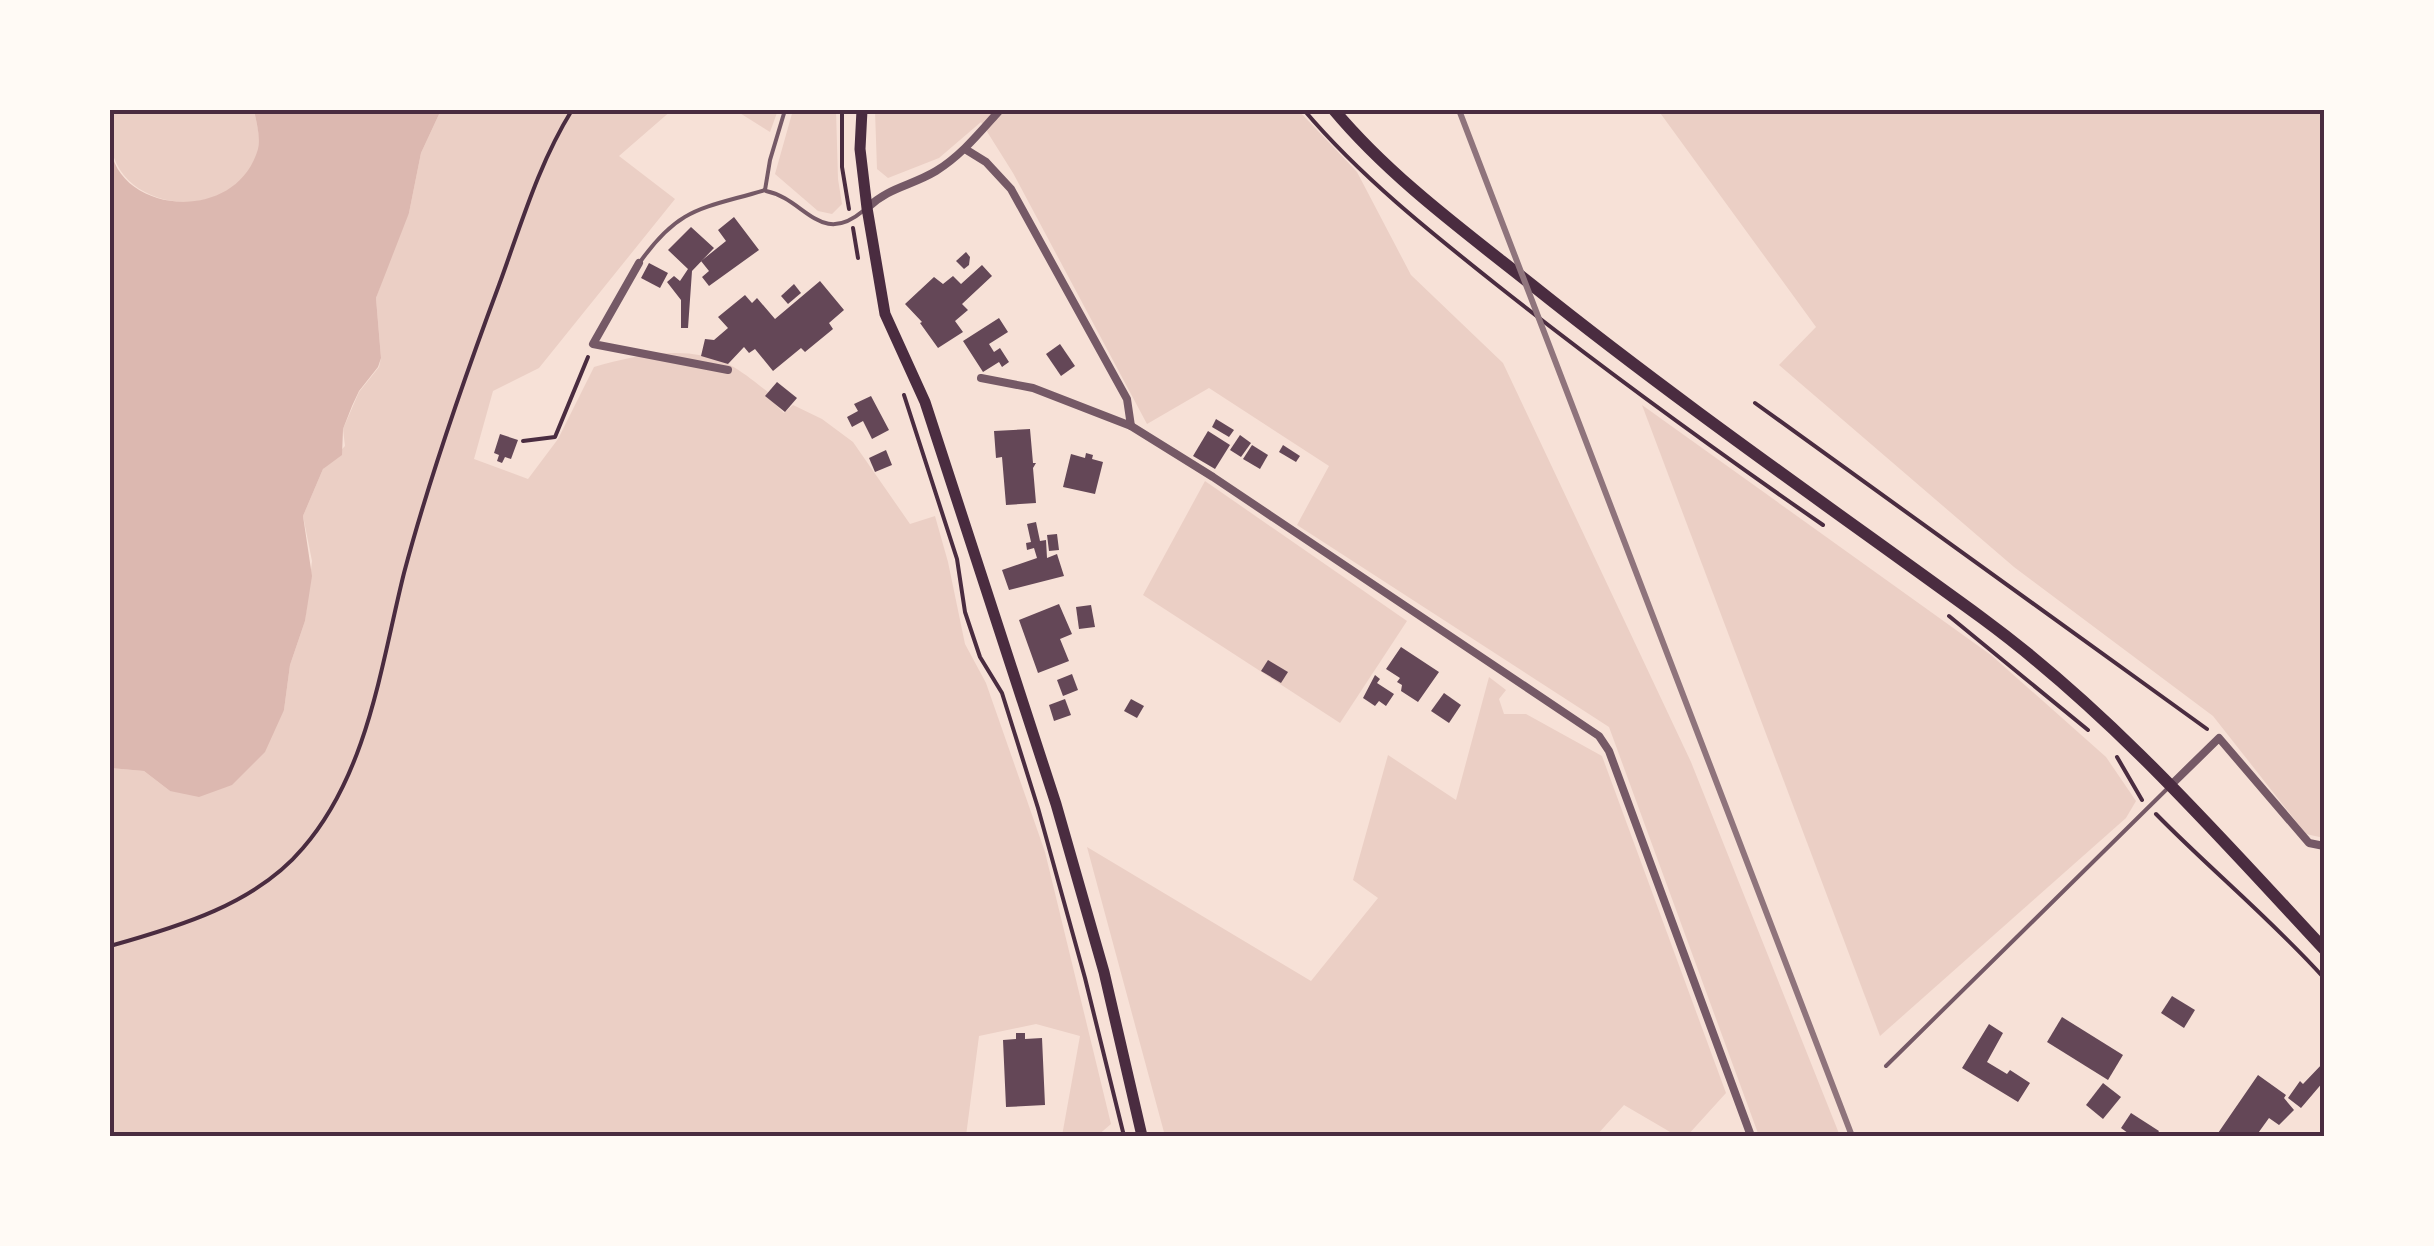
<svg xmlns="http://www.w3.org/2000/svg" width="2434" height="1246" font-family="Barlow,sans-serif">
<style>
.green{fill:#ebcfc5}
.water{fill:#dcb8b0}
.building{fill:#644757}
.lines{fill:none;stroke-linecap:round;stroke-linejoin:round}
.path{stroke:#4a2c40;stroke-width:4}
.service{stroke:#755966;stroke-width:4}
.minor{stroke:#755966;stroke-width:8}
.secondary{stroke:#4a2c40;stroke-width:11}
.primary{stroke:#4a2c40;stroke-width:12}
.rail{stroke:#8f747c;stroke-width:6}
.neatline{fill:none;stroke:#4a2c40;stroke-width:4}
</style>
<rect width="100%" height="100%" fill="#f7e1d7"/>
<!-- green -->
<g class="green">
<path d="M114,110H254C256,121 261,138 259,148C236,236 84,211 114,110Z"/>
<path d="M441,110H672L619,156L675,199L539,368L493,391L474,459L528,479L558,439L594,367C635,355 687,344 728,364C742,371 756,383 768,392L766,395L784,413L793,405L822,419L853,442L910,524L935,516L948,562L965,644L986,683L1045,852L1111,1124L1097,1136H1062L1080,1036L1036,1024L979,1036L966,1136H110V768L144,771L170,791L284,710L290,665L305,621L312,561L303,516L323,469L345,446L343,429L359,392L379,367L381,358L376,298L401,227L409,213L421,153Z"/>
<polygon points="735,110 778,110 770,132"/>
<polygon points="793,110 836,110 838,179 842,204 832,214 818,211 775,174"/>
<polygon points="875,110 1298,110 1357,172 1411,275 1503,363 1691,762 1840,1136 1759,1136 1609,727 1297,525 1329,466 1209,388 1147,424 1013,173 981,122 939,158 888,178 877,169"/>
<polygon points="1658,110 2324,110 2324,838 2306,834 2213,716 2014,567 1779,365 1816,327"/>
<polygon points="1642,405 1991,655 2106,757 2136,801 2126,818 1880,1036"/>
<polygon points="1205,481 1407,621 1340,723 1143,595"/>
<polygon points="1489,677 1506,690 1499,699 1504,714 1526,714 1602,756 1726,1093 1687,1136 1677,1136 1624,1105 1596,1136 1165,1136 1087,847 1311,981 1378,898 1353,880 1388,755 1456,800"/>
</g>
<!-- water -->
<path class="water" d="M254,110H441L421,153L409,213L376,298L381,358L378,367L359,391L352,406L343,429L342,455L323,469L303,516L312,576L305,621L290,665L284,710L265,752L232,785L199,797L170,791L144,771L110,768V144C115,214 236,226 258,149C261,138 256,121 254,110Z"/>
<!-- building -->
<g class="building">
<polygon points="734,217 759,250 709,286 702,277 709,271 701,261 726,241 718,230"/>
<polygon points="691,227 714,248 692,271 688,328 681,328 681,300 667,282 674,276 680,281 688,269 668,250"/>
<polygon points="966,252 970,257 969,265 964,269 956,261"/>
<polygon points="649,263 668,273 660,288 641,278"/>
<polygon points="982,265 992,276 962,304 968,310 955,321 963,332 938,348 920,323 922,322 905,304 934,277 943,284 953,276 961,284"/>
<polygon points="820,281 844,310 829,323 833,329 805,352 801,348 773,371 755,349 749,353 744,347 728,364 701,356 705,339 714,340 728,328 718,317 745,295 752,303 757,298 775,319"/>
<polygon points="794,284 801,293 788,304 781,296"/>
<polygon points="999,318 1008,332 989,344 994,352 1000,348 1009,362 1002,367 999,362 983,372 963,341"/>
<polygon points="1060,344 1075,366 1061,376 1046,354"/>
<polygon points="777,382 797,398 785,412 765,396"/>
<polygon points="871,396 889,430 872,439 863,421 852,427 847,417 858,411 854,404"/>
<polygon points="1216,419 1234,430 1229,437 1212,427"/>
<polygon points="1030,429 1033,463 1036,463 1033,468 1036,503 1006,505 1002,457 996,458 994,431"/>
<polygon points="1208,431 1230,445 1215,469 1193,456"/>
<polygon points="500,434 518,440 511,459 505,457 502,463 497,461 499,455 494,453"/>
<polygon points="1240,435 1251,443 1241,457 1230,450"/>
<polygon points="1252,445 1268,455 1260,469 1243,459"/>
<polygon points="1283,445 1300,456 1296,462 1279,452"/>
<polygon points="886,450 892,465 875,472 869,458"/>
<polygon points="1086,453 1093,455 1092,459 1103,462 1095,494 1063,487 1071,454 1085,458"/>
<polygon points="1036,522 1040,541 1046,540 1047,558 1057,554 1064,576 1009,590 1002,570 1037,558 1034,548 1027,550 1026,543 1031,542 1027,524"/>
<polygon points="1057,534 1059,550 1049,551 1047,535"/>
<polygon points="1059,604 1072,634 1060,639 1069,661 1038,673 1019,620"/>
<polygon points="1091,605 1095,627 1079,629 1076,607"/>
<polygon points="1401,647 1439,672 1418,702 1401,691 1402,685 1397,682 1400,678 1386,669"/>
<polygon points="1268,660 1288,672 1281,683 1261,671"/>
<polygon points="1072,674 1078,690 1063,696 1057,680"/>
<polygon points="1375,675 1380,679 1377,683 1394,694 1386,706 1379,701 1375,706 1363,698"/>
<polygon points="1444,693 1461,705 1449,723 1431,711"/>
<polygon points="1065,699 1071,715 1054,721 1049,705"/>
<polygon points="1131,699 1144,706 1137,718 1124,711"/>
<polygon points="2172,996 2195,1010 2184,1028 2161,1013"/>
<polygon points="2062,1017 2123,1055 2108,1080 2047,1042"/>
<polygon points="1989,1024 2003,1033 1987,1062 2007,1074 2010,1070 2030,1083 2018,1102 1962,1068"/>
<polygon points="1016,1033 1025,1033 1025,1039 1042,1038 1045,1105 1006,1107 1003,1040 1016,1039"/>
<polygon points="2324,1062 2324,1081 2301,1108 2288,1098 2300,1081 2303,1084"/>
<polygon points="2258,1075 2286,1095 2284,1098 2294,1110 2279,1125 2269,1118 2256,1136 2216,1136"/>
<polygon points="2103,1083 2121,1097 2103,1119 2086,1105"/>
<polygon points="2131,1113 2159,1131 2156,1136 2132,1136 2121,1128"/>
</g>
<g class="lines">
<!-- path -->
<g class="path">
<polyline points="842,110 842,167 849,209"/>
<path d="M1304,110C1360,176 1429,231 1497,285C1603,369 1712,448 1823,525"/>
<polyline points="853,228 858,258"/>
<polyline points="904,395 957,559 965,612 980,657 1002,693 1038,808 1085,978 1124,1136"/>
<polyline points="1755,403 2207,729"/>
<polyline points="523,441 555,437 588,357"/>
<polyline points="1949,616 2088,730"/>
<polyline points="2117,757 2142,800"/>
<path d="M2156,814C2211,870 2272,920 2324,978"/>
<path d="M110,946C178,927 256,904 303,848C368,773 381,665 404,573C430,475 464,379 499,285C521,225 538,165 572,110"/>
</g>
<!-- service -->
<g class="service">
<polyline points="765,190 770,160 785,110"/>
<path d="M766,191C805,199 820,247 863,211"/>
<path d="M640,262C680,206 702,209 765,190"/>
<polyline points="1886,1066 2168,788"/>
</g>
<!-- minor -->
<g class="minor">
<polyline points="965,149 986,162 1011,189 1127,399 1131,426"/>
<path d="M867,208C889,187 911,186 936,171C962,155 980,132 1000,110"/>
<polyline points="639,263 593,344 728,370"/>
<polyline points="981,378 1033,388 1131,426 1213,477 1599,736 1609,751 1751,1136"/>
<polyline points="2170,786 2219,738 2309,843 2324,846"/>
</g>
<!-- secondary -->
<polyline class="secondary" points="862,110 860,149 867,208 885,314 925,402 1056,804 1104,972 1142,1136"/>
<!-- primary -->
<path class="primary" d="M1334,110C1390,177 1464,231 1532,285C1678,402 1831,508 1982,618C2110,712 2217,834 2324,949"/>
<!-- rail -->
<polyline class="rail" points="1459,110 1852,1136"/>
</g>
<!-- border -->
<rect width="2434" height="1246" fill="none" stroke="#fffaf5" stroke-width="225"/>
<rect x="112" y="112" width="2210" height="1022" class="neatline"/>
</svg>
